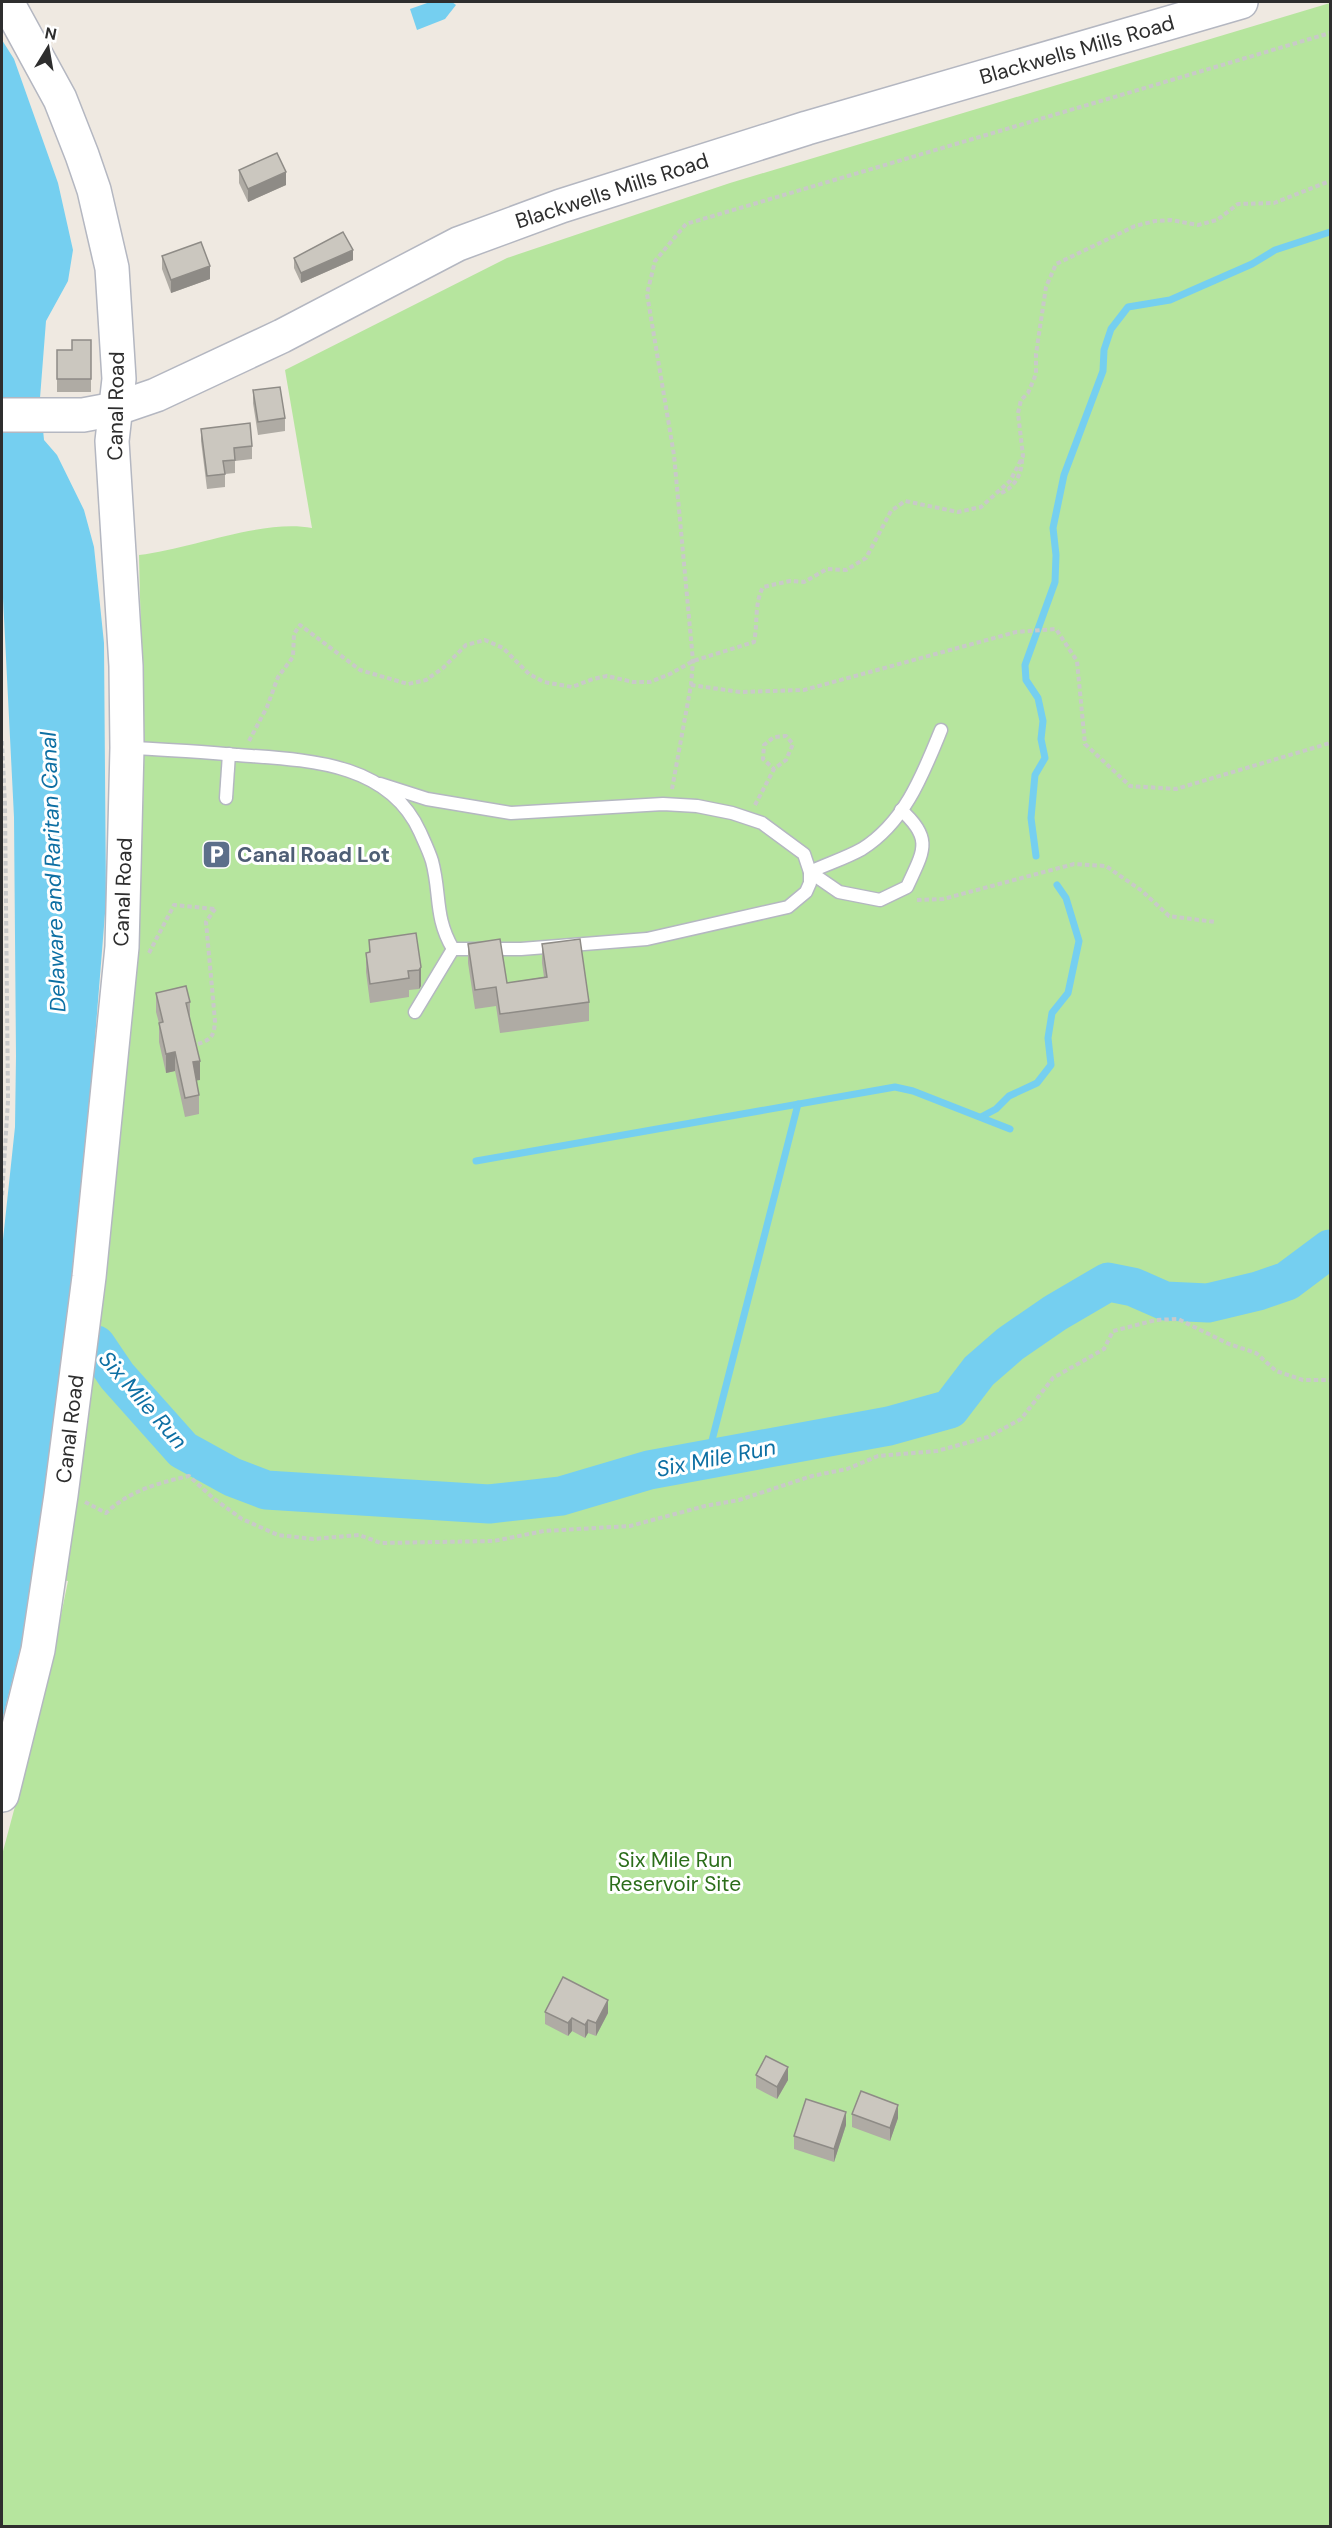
<svg xmlns="http://www.w3.org/2000/svg" width="1332" height="2528" font-family="'DM Sans',sans-serif">
<style>
.green{fill:#b6e59e}
.water{fill:#75cff0}
.lines{fill:none;stroke-linecap:round;stroke-linejoin:round}
.stream{stroke:#75cff0;stroke-width:7}
.river{stroke:#75cff0;stroke-width:39}
.lane-casing{stroke:#b4b7c1;stroke-width:15}
.secondary-casing{stroke:#b4b7c1;stroke-width:36}
.path{stroke:#c9c9c9;stroke-width:4;stroke-dasharray:4.5 3;stroke-linecap:butt}
.lane{stroke:#fff;stroke-width:12}
.secondary{stroke:#fff;stroke-width:33}
.wall{fill:#afaba4}
.shaded-wall{fill:#8e8b86}
.building{fill:#cbc7bf;stroke:#8e8b86;stroke-width:1.5}
.labels{text-anchor:middle;dominant-baseline:central;stroke-width:6;stroke-linejoin:round;paint-order:stroke}
.street-label{font-size:21px;fill:#2e2e2e;stroke:#fff}
.service-label{font-size:21px;font-weight:bold;fill:#4e5e75;stroke:#fff;text-anchor:start}
.park-label{font-size:21px;fill:#2c6e1b;stroke:#fff}
.water-label{font-size:22px;font-style:italic;fill:#0d6fa3;stroke:#fff}
</style>
<rect width="100%" height="100%" fill="#efe9e1"/>
<!-- green -->
<path class="green" d="M1330,3V2526H2V1855L44,1698L68,1581L31,1575L59,1397L90,1093L124,1097C136,976 144,854 144,733C143,674 140,615 139,555C191,549 261,519 312,528L285,370L507,258L730,183Z"/>
<!-- water -->
<g class="water">
<polygon points="430,2 452,2 456,5 445,19 417,30 410,9"/>
<polygon points="2,40 14,59 58,183 73,250 68,281 46,321 40,398 44,440 57,455 84,510 94,547 104,643 106,901 86,1151 59,1397 22,1642 2,1721 2,1249 15,1127 16,1056 14,817 2,578"/>
</g>
<g class="lines">
<!-- stream -->
<g class="stream">
<polyline points="1036,856 1031,818 1033,796 1035,775 1045,758 1041,739 1043,721 1038,698 1026,680 1025,665 1055,582 1056,555 1053,528 1064,475 1103,371 1104,350 1111,329 1128,307 1170,300 1252,264 1275,250 1330,232"/>
<polyline points="981,1117 996,1109 1009,1096 1037,1083 1051,1065 1048,1038 1052,1013 1068,993 1079,941 1066,898 1057,885"/>
<polyline points="476,1161 895,1087 913,1091 1010,1129"/>
<polyline points="707,1460 798,1104"/>
</g>
<!-- river -->
<polyline class="river" points="96,1345 117,1376 183,1450 232,1477 266,1490 489,1504 561,1496 649,1470 889,1426 950,1409 979,1371 1010,1344 1055,1313 1108,1282 1133,1287 1165,1301 1208,1303 1258,1291 1287,1281 1330,1249"/>
<defs>
<g id="lane">
<path d="M129,748C165,749 201,752 238,755C305,760 388,761 420,832C424,841 429,851 432,861C441,894 434,917 453,949H521L647,939L788,907L806,892L810,883V872L804,854L762,823L732,813L697,806L663,804L511,813L427,799L380,784"/>
<polyline points="226,798 229,754"/>
<path d="M810,872C827,864 846,858 862,849C905,822 923,774 941,730"/>
<path d="M810,872L839,892L880,900L907,887C923,852 934,839 901,810"/>
<polyline points="415,1012 453,949"/>
</g>
<g id="secondary">
<polyline points="2,415 83,415 115,409 156,395 282,336 458,244 561,206 807,128 1241,2"/>
<polyline points="2,1795 38,1650 61,1495 89,1277 122,947 127,748 126,666 112,441 119,379 112,268 94,190 82,155 60,99 7,2"/>
</g>
</defs>
<!-- lane casing -->
<use href="#lane" class="lane-casing"/>
<!-- secondary casing -->
<use href="#secondary" class="secondary-casing"/>
<!-- path -->
<g class="path">
<path d="M1001,493C1015,487 1022,474 1022,459"/>
<polyline points="691,685 740,692 804,690 1016,632 1056,629 1077,661 1085,744 1130,786 1176,789 1330,743"/>
<polyline points="2,741 5,805 8,1101 2,1196"/>
<path d="M249,741L267,707L278,677L293,657L294,634L300,625L360,670L408,684L426,680L443,668L466,645L485,640L503,648L529,674L544,682L572,687L593,679L607,676L633,682H650L670,674L693,661L754,642C758,623 754,604 763,587L790,581L804,582L827,569L846,570L866,558L891,511L905,501L958,512L981,507L1010,481L1023,456L1018,413L1021,400L1028,393L1036,374V354L1046,287L1056,264L1135,226L1155,221L1171,220L1198,225L1217,220L1238,204L1274,203L1330,181"/>
<polyline points="672,789 691,685 693,661 674,455 647,294 655,261 686,224 1330,33"/>
<polyline points="755,805 774,769 786,760 793,744 786,736 774,737 764,745 763,759 774,769"/>
<polyline points="917,900 943,899 1074,864 1106,866 1142,891 1169,916 1215,922"/>
<polyline points="149,953 174,905 215,909"/>
<path d="M198,1044C212,1039 214,1036 215,1021L206,922L215,909"/>
<path d="M85,1502L106,1513C129,1491 158,1483 189,1476L213,1498L242,1519L278,1535L313,1539L359,1535L381,1543L494,1541L544,1531L630,1526L705,1506L739,1500L812,1476L847,1469L878,1456L937,1451L988,1437L1021,1419L1053,1378L1104,1349L1113,1331L1156,1320L1178,1319L1229,1344L1256,1353L1276,1371L1303,1380H1330"/>
</g>
<!-- lane -->
<use href="#lane" class="lane"/>
<!-- secondary -->
<use href="#secondary" class="secondary"/>
</g>
<!-- wall -->
<g class="wall">
<polygon points="239,170 286,185 248,202 239,183"/>
<polygon points="162,256 210,279 171,293 162,269"/>
<polygon points="294,258 353,260 301,283 294,268"/>
<polygon points="91,340 91,392 57,392 57,350 72,350"/>
<polygon points="253,390 285,418 285,431 258,435 253,403"/>
<polygon points="201,429 252,446 252,459 235,461 235,473 225,474 225,487 207,489 201,441"/>
<polygon points="416,933 421,986 419,989 409,990 409,997 370,1003 366,972 366,953 369,952 369,940"/>
<polygon points="468,944 507,983 544,977 542,963 542,944 589,1002 589,1021 500,1033 496,1006 475,1009 468,963"/>
<polygon points="156,993 190,1002 190,1019 200,1080 196,1080 199,1095 199,1114 185,1117 175,1071 166,1073 159,1042 159,1023 156,1012"/>
<polygon points="545,2012 608,2013 596,2036 588,2033 585,2038 572,2031 568,2036 545,2024"/>
<polygon points="756,2075 788,2080 777,2099 756,2088"/>
<polygon points="852,2114 898,2118 890,2141 852,2127"/>
<polygon points="846,2125 834,2162 794,2149 794,2136"/>
</g>
<!-- shaded-wall -->
<g class="shaded-wall">
<polygon points="286,172 286,185 248,202 248,189"/>
<polygon points="353,250 353,260 301,283 301,273"/>
<polygon points="210,266 210,279 171,293 171,280"/>
<polygon points="421,967 421,986 419,989 419,970"/>
<polygon points="175,1052 175,1071 166,1073 166,1054"/>
<polygon points="200,1061 200,1080 193,1081 193,1062"/>
<polygon points="608,2000 608,2013 596,2036 596,2023"/>
<polygon points="572,2018 572,2031 568,2036 568,2023"/>
<polygon points="588,2020 588,2033 585,2038 585,2025"/>
<polygon points="788,2067 788,2080 777,2099 777,2087"/>
<polygon points="898,2105 898,2118 890,2141 890,2128"/>
<polygon points="846,2112 846,2125 834,2162 834,2149"/>
</g>
<!-- building -->
<g class="building">
<polygon points="277,153 286,172 248,189 239,170"/>
<polygon points="343,232 353,250 301,273 294,258"/>
<polygon points="201,242 210,266 171,280 162,256"/>
<polygon points="72,340 91,340 91,379 57,379 57,350 72,350"/>
<polygon points="280,387 285,418 258,422 253,390"/>
<polygon points="250,423 252,446 234,448 235,460 223,461 225,474 207,476 201,429"/>
<polygon points="416,933 421,967 419,970 408,971 409,978 370,984 366,953 370,952 369,940"/>
<polygon points="500,939 507,983 547,977 542,944 580,939 589,1002 500,1014 496,987 475,990 468,944"/>
<polygon points="186,986 190,1002 186,1003 200,1061 193,1062 199,1095 185,1098 175,1052 166,1054 159,1023 163,1022 156,993"/>
<polygon points="563,1977 608,2000 596,2023 588,2020 585,2025 572,2018 568,2023 545,2012"/>
<polygon points="766,2056 788,2067 777,2087 756,2075"/>
<polygon points="861,2091 898,2105 890,2128 852,2114"/>
<polygon points="806,2099 846,2112 834,2149 794,2136"/>
</g>
<!-- icons -->
<defs>
<symbol id="parking-square" viewBox="-11 -11 22 22"><rect x="-9" y="-9" width="18" height="18" rx="4" fill="#5c6f8a" stroke="#fff"/><path d="M-3.5-5.5H1a3.5 3.5 0 0 1 0 7H-1V5.5H-3.5ZM-1-3.4V-.6H.8a1.4 1.4 0 0 0 0-2.8Z" fill="#fff"/></symbol>
</defs>
<g fill-rule="evenodd">
<use href="#parking-square" x="200" y="838" width="33" height="33"/>
</g>
<g class="labels">
<!-- street labels -->
<g class="street-label">
<text transform="translate(1077 50) rotate(-16)">Blackwells Mills Road</text>
<text transform="translate(612 191) rotate(-18)">Blackwells Mills Road</text>
<text transform="translate(116 406) rotate(-89)">Canal Road</text>
<text transform="translate(123 892) rotate(-88)">Canal Road</text>
<text transform="translate(70 1429) rotate(-83)">Canal Road</text>
</g>
<!-- service labels -->
<g class="service-label">
<text x="237" y="855">Canal Road Lot</text>
</g>
<!-- park labels -->
<g class="park-label">
<text x="675" y="1860">Six Mile Run<tspan x="675" dy="24">Reservoir Site</tspan></text>
</g>
<!-- water labels -->
<g class="water-label">
<text transform="translate(53 872) rotate(-92)">Delaware and Raritan Canal</text>
<text transform="translate(143 1400) rotate(49)">Six Mile Run</text>
<text transform="translate(716 1458) rotate(-11)">Six Mile Run</text>
</g>
</g>
<!-- border -->
<rect width="1332" height="2528" fill="none" stroke="#2e2e2e" stroke-width="6"/>
<!-- north arrow -->
<g transform="translate(48 48) rotate(11)" stroke="#ffffff" stroke-width="4.5" paint-order="stroke">
<path d="M0-4.5L10 22L0 15L-10 22Z" fill="#2e2e2e"/>
<text y="-9" font-size="16" font-weight="bold" text-anchor="middle" fill="#2e2e2e">N</text>
</g>
</svg>
